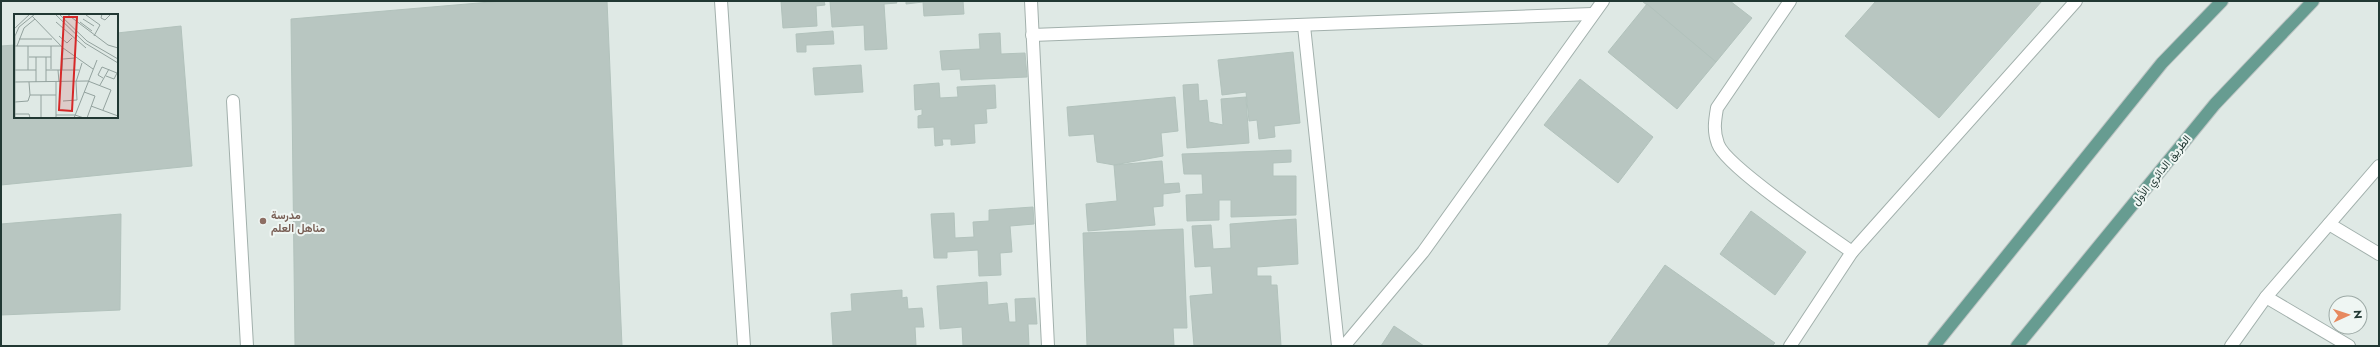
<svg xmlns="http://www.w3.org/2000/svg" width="2380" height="347" font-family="Jost,Vazirmatn,sans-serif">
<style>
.building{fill:#b8c6c1;stroke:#b2c2bc}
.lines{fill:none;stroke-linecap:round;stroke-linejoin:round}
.lane-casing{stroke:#a2b0ac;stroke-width:14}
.street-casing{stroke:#a2b0ac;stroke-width:14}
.primary-casing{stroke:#bcc3c2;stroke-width:14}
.lane{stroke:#fff;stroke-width:12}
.street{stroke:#fff;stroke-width:12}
.primary{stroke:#679c91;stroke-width:12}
.education-dot{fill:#8d6e63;stroke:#eff6f3;stroke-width:1.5}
.labels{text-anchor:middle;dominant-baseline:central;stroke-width:4;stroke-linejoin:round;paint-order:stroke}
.street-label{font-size:11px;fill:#213833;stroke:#eff6f3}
.education-label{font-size:11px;font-weight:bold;fill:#785e54;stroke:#eff6f3;text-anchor:start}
.inset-road{fill:none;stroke:#93a29e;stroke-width:1}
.view{fill:#d62828;fill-opacity:0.15;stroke:#d62828;stroke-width:2}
.inset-edge{fill:none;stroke:#213833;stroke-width:2}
</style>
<rect width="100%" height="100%" fill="#dfe9e5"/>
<!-- building -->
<g class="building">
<polygon points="502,1 607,1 622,346 295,346 291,19"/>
<polygon points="781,1 824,1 825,5 816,6 817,26 783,28"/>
<polygon points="830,1 896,1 897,3 884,4 887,49 865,50 864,25 832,27"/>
<polygon points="906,1 963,1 964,14 924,16 923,2 906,4"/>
<polygon points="1642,1 1730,1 1752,18 1716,62"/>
<polygon points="1876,1 2042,1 1939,118 1845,36"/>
<polygon points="1647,4 1716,62 1677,109 1608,52"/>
<polygon points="181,26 192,166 1,185 1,46 15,45 15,117 117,117 117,33"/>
<polygon points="833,31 834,44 806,45 806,52 797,52 796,34"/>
<polygon points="1000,33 1001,54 1025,53 1027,77 961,80 960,69 942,70 940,51 980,49 979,34"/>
<polygon points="1293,52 1300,123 1274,126 1275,137 1259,139 1257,120 1249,121 1246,92 1222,95 1218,60"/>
<polygon points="861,65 863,92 815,95 813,68"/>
<polygon points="1580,79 1653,137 1618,183 1544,125"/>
<polygon points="939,83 940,98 958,97 957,87 995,85 996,108 986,109 987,123 974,124 975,143 951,145 951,139 942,139 943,145 935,146 934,127 918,128 918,116 922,115 922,109 915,110 914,85"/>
<polygon points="1198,84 1199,101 1207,100 1209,122 1223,125 1221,99 1246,97 1249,143 1187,148 1183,85"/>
<polygon points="1175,97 1178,131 1161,133 1163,156 1114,165 1097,162 1094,134 1069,136 1067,107"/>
<polygon points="1291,150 1291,162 1273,163 1273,176 1296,176 1296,215 1231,217 1231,200 1219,200 1219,220 1187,221 1186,195 1203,194 1202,174 1184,174 1182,154"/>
<polygon points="1162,161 1164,184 1179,183 1180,192 1163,194 1163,206 1153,207 1155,225 1088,231 1086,204 1117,201 1114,165"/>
<polygon points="1033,207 1034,224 1010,226 1012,252 1000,253 1001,275 979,276 978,250 947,252 947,258 934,258 931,214 954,213 955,238 974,237 973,222 989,221 989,210"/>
<polygon points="1751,211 1806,252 1775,295 1720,254"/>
<polygon points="121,214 120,310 1,315 1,224"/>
<polygon points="1296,219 1298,264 1257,267 1257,276 1271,276 1271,285 1277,285 1281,346 1194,346 1190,296 1213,294 1211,266 1195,267 1192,226 1211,225 1213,249 1231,248 1230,224"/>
<polygon points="1183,229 1187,328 1173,328 1174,345 1087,346 1083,233"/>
<polygon points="1665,265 1775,343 1772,346 1607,346"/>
<polygon points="987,282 988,305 1007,303 1009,322 1016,322 1015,299 1035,298 1037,324 1028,324 1029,346 963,346 962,327 940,329 937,286"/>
<polygon points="902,290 902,298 907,297 908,309 922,308 924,327 915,327 916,346 833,346 831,313 852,311 851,294"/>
<polygon points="1394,326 1424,346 1381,346"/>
</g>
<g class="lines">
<defs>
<g id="lane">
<polyline points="233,101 247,346"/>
<polyline points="2329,224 2379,254"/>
<polyline points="2266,297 2349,346"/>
<polyline points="2231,346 2266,297 2379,166"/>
</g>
<g id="street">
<polyline points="721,1 744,346"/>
<polyline points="1031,1 1048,346"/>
<path d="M1790,1L1717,108C1715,120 1713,131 1718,144C1726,167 1827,234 1852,252"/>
<polyline points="1304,26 1338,346"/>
<polyline points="1032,35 1592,14"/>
<polyline points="1344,346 1423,252 1603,1"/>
<polyline points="1790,346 1852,252 2076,1"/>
</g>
<g id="primary">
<polyline points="1934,346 2162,63 2222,1"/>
<polyline points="2017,346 2215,104 2313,1"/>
</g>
</defs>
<!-- lane casing -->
<use href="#lane" class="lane-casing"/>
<!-- street casing -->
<use href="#street" class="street-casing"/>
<!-- primary casing -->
<use href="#primary" class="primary-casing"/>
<!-- lane -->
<use href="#lane" class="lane"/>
<!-- street -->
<use href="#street" class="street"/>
<!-- primary -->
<use href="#primary" class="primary"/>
</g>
<!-- markers -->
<circle class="education-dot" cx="263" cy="221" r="4"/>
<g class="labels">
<!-- street labels -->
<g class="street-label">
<text transform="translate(2161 170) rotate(-51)">الطريق الدائري الأول</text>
</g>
<!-- education labels -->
<g class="education-label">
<text x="271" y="215">مدرسة<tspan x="271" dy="13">مناهل العلم</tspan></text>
</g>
</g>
<!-- overview -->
<g transform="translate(14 14)">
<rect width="104" height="104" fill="#dfe9e5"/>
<path class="inset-road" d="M41,0L71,29L104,49M45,0L73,27L104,45M53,0L94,31L104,34M88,0L87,4L91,6L97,0M72,1L86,11L80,22M18,2L49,34L79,55M69,5L80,12M42,8L72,34M66,8L78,17M0,15L16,0M45,22L53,29L58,24M5,25H38M1,32H47M3,32L10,14L21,5M37,32V55M15,43H37M22,43V68M49,45L61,44M1,56H22M14,56V32M32,56H65M44,56L45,68M48,56L49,34M89,64L84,61L88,53L103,59L100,65L92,62M1,68L74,67L97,76L89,96M15,68L16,81M32,68V43M42,68V104M86,71L95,55M70,78L81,82L73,104M27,81V104M49,87L63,86L62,68L68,49M1,88L14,87L16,81H42M77,92L104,102M1,100H15L16,104M42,101H61L70,104M1,104V22L5,13L21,0M60,104L83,46"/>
<path class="view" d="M50,3H63L58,97L45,96Z"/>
<rect width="104" height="104" class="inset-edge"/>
</g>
<!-- border -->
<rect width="2380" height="347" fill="none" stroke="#213833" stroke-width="4"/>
<!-- north arrow -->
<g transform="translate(2348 315) rotate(87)"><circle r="19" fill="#eff6f3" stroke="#9daaa6"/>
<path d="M0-3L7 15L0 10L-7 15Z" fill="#e7895f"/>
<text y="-6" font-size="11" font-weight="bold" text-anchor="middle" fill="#213833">N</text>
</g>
</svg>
